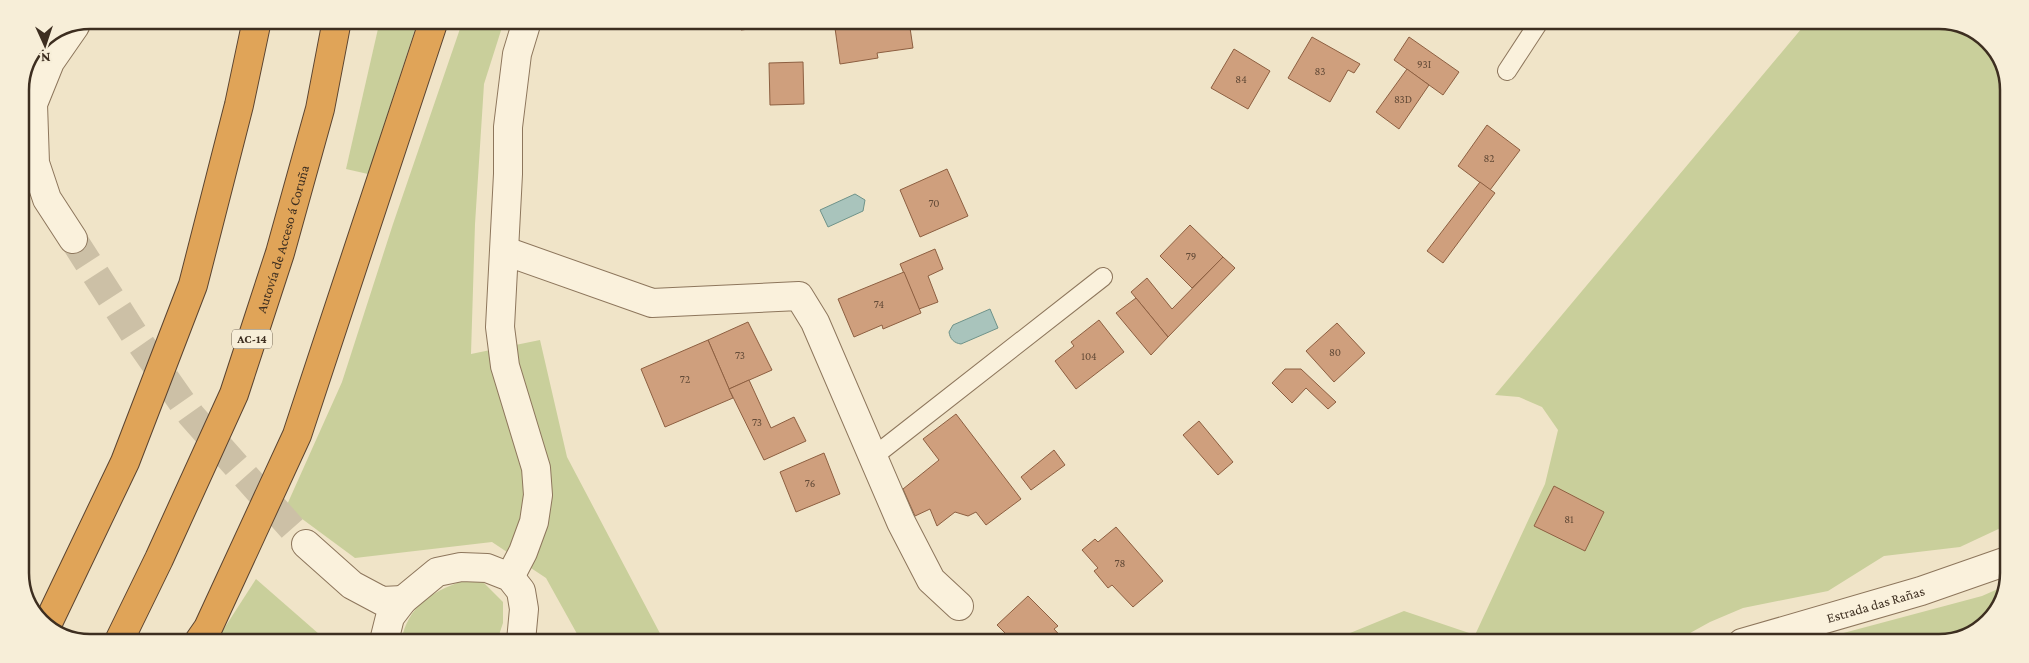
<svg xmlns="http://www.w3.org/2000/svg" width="2029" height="663" font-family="'Crimson Pro',serif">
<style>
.green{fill:#c9cf9b}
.water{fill:#a9c4bc;stroke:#6f938a}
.building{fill:#cf9f7d;stroke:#8d5f41}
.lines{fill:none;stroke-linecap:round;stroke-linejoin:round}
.street-tunnel{stroke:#ccc0a6;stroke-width:28;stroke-dasharray:28 14;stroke-linecap:butt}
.lane-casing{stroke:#8d765c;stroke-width:20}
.street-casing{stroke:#8d765c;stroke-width:30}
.highway-casing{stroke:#5b4430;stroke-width:30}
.lane{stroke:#faf1dc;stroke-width:18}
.street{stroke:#faf1dc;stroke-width:28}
.highway{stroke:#e0a458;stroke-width:28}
.labels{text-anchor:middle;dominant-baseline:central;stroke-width:4;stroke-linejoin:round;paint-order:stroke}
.number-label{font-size:11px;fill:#624a37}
.shield{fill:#f7eed8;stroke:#756857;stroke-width:1}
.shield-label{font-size:12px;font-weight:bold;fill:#3d2e20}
.street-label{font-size:14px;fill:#3d2e20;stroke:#f7eed8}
.rim{fill:none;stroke:#3d2e20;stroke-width:2.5}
</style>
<rect width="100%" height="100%" fill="#f0e4c8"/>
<!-- green -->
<g class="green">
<polygon points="380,20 418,20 368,174 346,169"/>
<polygon points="463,20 504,21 484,84 475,224 471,354 540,340 567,457 664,641 581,641 546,578 492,542 355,558 286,507 342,382 393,224"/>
<polygon points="1807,22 1958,22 1995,47 2009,84 2007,525 1960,547 1884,556 1828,591 1743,608 1710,622 1672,643 1328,642 1404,611 1475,635 1545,484 1558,430 1542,407 1519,397 1495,395"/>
<polygon points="256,579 327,641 216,641"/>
<path d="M463,581L483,582L503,602V623L497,641H401C408,606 431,592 463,581Z"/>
<polygon points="2007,585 2007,592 1982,629 1940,643 1806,643 1982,596"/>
</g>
<!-- water -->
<g class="water">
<polygon points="855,194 865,200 863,211 828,227 820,210"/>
<path d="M990,309L998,328L961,344C954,343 950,339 949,332L953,325Z"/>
</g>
<!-- building -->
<g class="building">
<polygon points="716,21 774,21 774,26 741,30 741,24 717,26"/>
<polygon points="834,21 909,21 913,48 877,53 878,58 840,64"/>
<polygon points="1312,37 1360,64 1354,73 1348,70 1330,102 1288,78"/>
<polygon points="1409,37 1459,72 1443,95 1394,60"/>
<polygon points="1234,49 1270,71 1248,109 1211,88"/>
<polygon points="803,62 804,104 770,105 769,63"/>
<polygon points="1407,69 1429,85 1399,129 1376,112"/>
<polygon points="1487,125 1520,150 1490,190 1458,166"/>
<polygon points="947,169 968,216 920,237 900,190"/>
<polygon points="1480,182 1495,193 1443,263 1427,251"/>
<polygon points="1190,225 1223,257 1192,288 1160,256"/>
<polygon points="935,249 943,269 928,276 938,302 919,309 900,264"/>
<polygon points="1223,257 1235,268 1168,337 1131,292 1147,278 1172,309"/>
<polygon points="904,272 921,313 883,329 882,325 854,337 838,299"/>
<polygon points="1136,298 1168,337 1151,355 1116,313"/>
<polygon points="1099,320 1124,352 1076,389 1055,361 1074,346 1071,342"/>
<polygon points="748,322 772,370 729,389 708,340"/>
<polygon points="1337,323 1365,353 1334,382 1306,351"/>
<polygon points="708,340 733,398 665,427 641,369"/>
<polygon points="1285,369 1301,369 1336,402 1328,409 1306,388 1292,403 1272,383"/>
<polygon points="749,380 771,428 794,417 806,441 764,460 729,389"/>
<polygon points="956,414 1021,499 986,525 976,512 968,516 955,512 937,526 930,509 915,516 903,489 939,460 923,439"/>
<polygon points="1199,421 1233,462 1218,475 1183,435"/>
<polygon points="1054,450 1065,465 1031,490 1021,477"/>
<polygon points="824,453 840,494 796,512 780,472"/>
<polygon points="1554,486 1604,512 1585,551 1534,526"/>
<polygon points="1116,527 1163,581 1133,607 1112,585 1108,588 1094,571 1098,568 1082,550 1095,539 1098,542"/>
<polygon points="1028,596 1058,626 1054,629 1066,642 1014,642 997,625"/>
</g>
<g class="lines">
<!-- street-tunnel -->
<polyline class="street-tunnel" points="73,239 134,334 191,415 306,544"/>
<defs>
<g id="lane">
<polyline points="1507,71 1539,22"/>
<polyline points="873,457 1103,277"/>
</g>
<g id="street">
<polyline points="73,239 47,199 35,163 33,104 50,62 75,26"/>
<polyline points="505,251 652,303 799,296 815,322 901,522 931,580 959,606"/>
<polyline points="306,544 352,585 382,601 403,600"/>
<polyline points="510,577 523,552 534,522 538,495 536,468 505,366 500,327 508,174 508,127 517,54 527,21"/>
<polyline points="384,641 390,617 403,600 437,572 461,567 487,568 510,577 521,591 524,609 521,641"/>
<path id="s1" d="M1742,643L1921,591L2007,561"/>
</g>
<g id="highway">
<polyline points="47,625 125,462 193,285 239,105 257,20"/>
<path id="s2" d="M119,641L159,559L234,394L280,253L320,109L337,20"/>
<polyline points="199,641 208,628 297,435 434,20"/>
</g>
</defs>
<!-- lane casing -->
<use href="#lane" class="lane-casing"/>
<!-- street casing -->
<use href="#street" class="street-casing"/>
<!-- highway casing -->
<use href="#highway" class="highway-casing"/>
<!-- lane -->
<use href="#lane" class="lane"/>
<!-- street -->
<use href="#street" class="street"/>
<!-- highway -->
<use href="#highway" class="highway"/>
</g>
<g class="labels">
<!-- number labels -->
<g class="number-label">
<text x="1424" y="64">93I</text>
<text x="1320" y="71">83</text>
<text x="1241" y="79">84</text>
<text x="1403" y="99">83D</text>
<text x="1489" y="158">82</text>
<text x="934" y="203">70</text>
<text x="1191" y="256">79</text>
<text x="879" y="304">74</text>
<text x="1335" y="352">80</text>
<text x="740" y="355">73</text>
<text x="1089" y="356">104</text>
<text x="685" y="379">72</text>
<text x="757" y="422">73</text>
<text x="810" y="483">76</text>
<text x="1569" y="519">81</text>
<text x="1120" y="563">78</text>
</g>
<!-- shield labels -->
<rect class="shield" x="232" y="329.5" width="40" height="19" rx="4"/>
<g class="shield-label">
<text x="252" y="339">AC-14</text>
</g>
<!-- street labels -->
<g class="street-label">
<text stroke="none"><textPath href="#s2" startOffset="435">Autovía de Acceso á Coruña</textPath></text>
<text stroke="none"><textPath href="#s1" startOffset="139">Estrada das Rañas</textPath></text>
</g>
</g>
<!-- crop -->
<path d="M0 0H2029V663H0ZM90 29H1939A61 61 0 0 1 2000 90V573A61 61 0 0 1 1939 634H90A61 61 0 0 1 29 573V90A61 61 0 0 1 90 29Z" fill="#f7eed8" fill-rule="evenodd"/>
<path class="rim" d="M90 29H1939A61 61 0 0 1 2000 90V573A61 61 0 0 1 1939 634H90A61 61 0 0 1 29 573V90A61 61 0 0 1 90 29Z"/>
<!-- north arrow -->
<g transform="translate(45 45) rotate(177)" stroke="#f7eed8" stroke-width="4" paint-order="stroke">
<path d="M0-4L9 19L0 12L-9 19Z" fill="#3d2e20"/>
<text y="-8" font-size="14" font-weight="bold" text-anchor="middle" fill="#3d2e20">N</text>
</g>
</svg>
